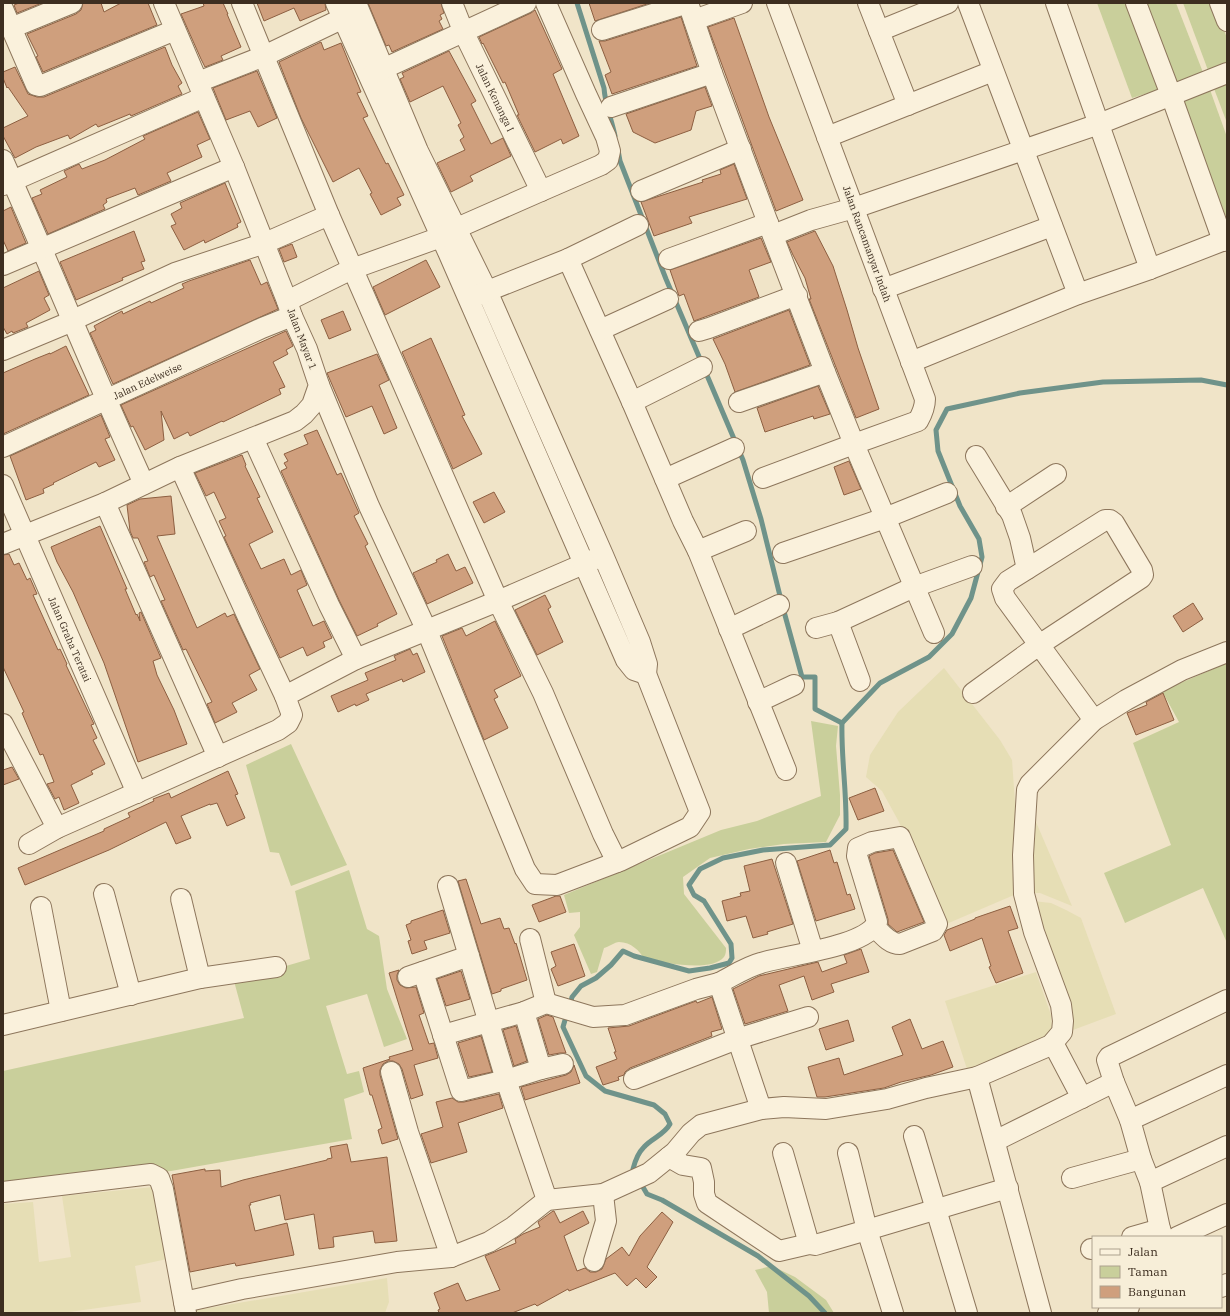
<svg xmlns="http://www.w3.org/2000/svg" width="1230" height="1316" font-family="'IBM Plex Serif',serif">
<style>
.farmland{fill:#e6deb5}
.green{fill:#c9cf9b}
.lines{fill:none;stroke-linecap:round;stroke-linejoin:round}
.stream{stroke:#6f938a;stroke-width:5}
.building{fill:#cf9f7d;stroke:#8d5f41}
.street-casing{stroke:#8d765c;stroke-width:22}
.street{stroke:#faf1dc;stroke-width:20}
.labels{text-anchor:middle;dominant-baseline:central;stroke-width:3.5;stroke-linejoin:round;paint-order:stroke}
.street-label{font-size:10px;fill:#3d2e20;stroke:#f7eed8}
</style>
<rect width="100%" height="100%" fill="#f0e4c8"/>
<!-- farmland -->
<g class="farmland">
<polygon points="944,668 1000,740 1012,760 1017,831 1015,855 1012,862 1014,895 944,925 899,822 882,791 866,777 870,755 898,712"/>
<polygon points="1036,822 1072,906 1040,893 1032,893 1029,867"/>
<polygon points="1033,901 1051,903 1066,910 1081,918 1116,1014 1073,1030"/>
<polygon points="1036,972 1051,1015 1052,1028 1048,1040 994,1062 967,1069 945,1001"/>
<polygon points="153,1187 167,1259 135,1266 141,1302 62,1313 3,1313 3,1204 33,1202 39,1262 71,1257 62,1196"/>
<polygon points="387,1278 389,1302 385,1313 191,1313 191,1311"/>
</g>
<!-- green -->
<g class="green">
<polygon points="1097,3 1129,3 1161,89 1132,98"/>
<polygon points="1145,3 1176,3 1204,75 1176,86"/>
<polygon points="1183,3 1214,3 1227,38 1227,66 1209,73"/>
<polygon points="1227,80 1227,123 1213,86"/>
<polygon points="1209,87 1227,137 1227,220 1181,98"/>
<polygon points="1227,663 1227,943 1203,888 1125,923 1104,873 1171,845 1133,743 1179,722 1162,691"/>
<path d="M811,721L838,726L836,746L840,795V815L826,842L784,844L749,849L710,858L683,877L684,894L726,948C726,951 726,954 724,957C711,973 664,962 645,960C640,951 631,942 619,942C615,942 608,947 604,948L597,972L591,974L574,935L580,927V912L569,913L564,895L721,830L757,821L821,796Z"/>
<polygon points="291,744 347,865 291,886 279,853 270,852 246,765"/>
<polygon points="349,870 367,929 379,936 387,989 407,1039 384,1047 367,994 326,1006 347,1074 359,1071 364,1092 344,1099 352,1139 171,1171 3,1189 3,1071 244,1018 234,981 310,959 295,891"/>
<polygon points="772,1266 795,1277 826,1300 834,1313 769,1313 767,1292 755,1270"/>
</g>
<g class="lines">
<!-- stream -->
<g class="stream">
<path d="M577,3L604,88C605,105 612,120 615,136"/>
<polyline points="618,150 620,161 666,279 743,460 761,519 781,600"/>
<polyline points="783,608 802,677 815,677 815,709 842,723"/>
<path d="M570,1005L572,997L581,986L596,978L611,965L623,951L634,956L689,971L710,968L729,963L732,958L731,944L704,901L694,895L689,885L700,869L723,858L763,850L830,845L846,829C847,793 841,758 842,723L880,683L929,657L952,634L971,598L982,557L979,539L960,506L938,451L936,430L947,409L1020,393L1103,382L1201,380L1227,385"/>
<path d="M567,1013L563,1027L586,1076L605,1091L654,1105L665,1114L670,1124C664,1135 652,1138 644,1147C638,1153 635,1161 633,1169L636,1175"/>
<polyline points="640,1182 647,1194 662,1200 758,1256 809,1296 825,1313"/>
</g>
</g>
<!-- building -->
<g class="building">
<polygon points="19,3 42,3 17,13 14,5"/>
<polygon points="83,3 101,3 104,12 121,3 148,3 157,25 43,72 36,57 38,56 27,34 76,14 81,10"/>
<polygon points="203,3 223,3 228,14 227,14 241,47 221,56 223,60 205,67 201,59 181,14 204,6"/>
<polygon points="257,3 325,3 326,10 300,21 294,8 264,21"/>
<polygon points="368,3 441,3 444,13 440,15 442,19 439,21 443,29 392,52 389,45 386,46"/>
<polygon points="589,3 650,3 595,21"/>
<polygon points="535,10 562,69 553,74 579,136 563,144 561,139 535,152 517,115 519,115 505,82 503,83 483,43 482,44 479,37 531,13"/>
<polygon points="681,17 697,66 612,94 605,75 611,72 599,41 605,41"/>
<polygon points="734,18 769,117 803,200 776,211 708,27"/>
<polygon points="321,42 324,50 341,43 361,92 357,93 368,116 363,118 386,164 388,163 404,195 397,198 401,205 381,215 370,194 372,193 359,168 333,182 301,118 279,62"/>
<polygon points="165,47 172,65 182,83 178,86 182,94 131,116 130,114 98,127 96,124 70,139 68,135 36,147 15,158 3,136 3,128 28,116 8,87 7,88 3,78 3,72 15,67 28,94 37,97 44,97"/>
<polygon points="449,51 476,101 471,104 491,144 503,138 511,156 470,176 473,181 451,192 437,163 465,150 460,140 464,137 458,125 461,123 443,86 410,102 400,79 404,77 402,73"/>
<polygon points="257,71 277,118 258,127 250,111 226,120 213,88"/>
<polygon points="705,87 712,106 696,111 691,130 655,143 633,132 626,114"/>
<polygon points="198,112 210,139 197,145 202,157 167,173 171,181 138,195 135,188 106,199 107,202 103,205 105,209 48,234 32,198 42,194 40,190 67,177 64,171 79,164 82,169 105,160 145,139 143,136"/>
<polygon points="734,164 747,199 689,217 692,223 654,236 641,202 703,182 702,180 721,174 720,170"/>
<polygon points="225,183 241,222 237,224 238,227 205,243 204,240 184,250 171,226 176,224 171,214 182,208 180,203"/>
<polygon points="11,207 26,243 8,251 3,240 3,211"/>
<polygon points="134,231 145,261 141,262 144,269 122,278 123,280 76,300 60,262"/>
<polygon points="815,231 833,266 847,310 858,348 879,409 856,418 809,299 811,299 805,278 793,255 787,242"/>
<polygon points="761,238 771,262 749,270 759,297 694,321 684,294 679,296 670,270"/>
<polygon points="292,244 297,257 284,262 279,249"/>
<polygon points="250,260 261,285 267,282 278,309 113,384 90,333 96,330 94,326 122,311 123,314 150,301 151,303 184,288 182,284 189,281"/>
<polygon points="426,260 440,287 385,315 373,287"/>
<polygon points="39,271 49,295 44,298 50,310 26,323 28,327 13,333 12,331 7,334 3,327 3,288"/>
<polygon points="789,310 810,365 735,392 725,364 713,339"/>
<polygon points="343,311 351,330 329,339 321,320"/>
<polygon points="286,331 293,346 286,350 288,354 273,362 285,387 279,389 281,394 223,422 222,421 190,436 188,432 174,439 161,411 164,440 145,450 133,426 131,427 121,405"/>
<polygon points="431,338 465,415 462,416 482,454 453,469 402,352"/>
<polygon points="66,346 89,395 3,434 3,373 35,359 50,353 50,354"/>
<polygon points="377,354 389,380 379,385 397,428 384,434 372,406 346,417 327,373"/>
<polygon points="818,386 830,414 814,419 813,416 765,432 757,408"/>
<polygon points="101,415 110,437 105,439 115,460 99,467 96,462 53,483 54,484 43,489 44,493 26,500 10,456"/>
<polygon points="317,430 337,475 341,473 359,513 354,516 368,544 365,546 397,614 377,624 378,626 357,636 339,600 281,471 287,468 284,463 288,461 284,454 308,444 304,435"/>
<polygon points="242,455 246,465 245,466 260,497 257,498 273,532 249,544 261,569 284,559 291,575 301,570 307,585 297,590 313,626 324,621 332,638 323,642 325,647 307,656 303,647 280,658 224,537 226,536 219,521 226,518 214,492 206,496 195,473"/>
<polygon points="849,461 861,489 844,495 834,467"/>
<polygon points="494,492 505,512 484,523 473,502"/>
<polygon points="171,496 175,534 157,536 197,628 225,613 227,617 234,614 260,669 249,675 257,690 232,703 237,712 215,723 207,704 212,702 186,649 183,650 161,601 165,600 154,575 150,577 144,562 148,561 138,538 133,538 130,531 127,505 140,499"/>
<polygon points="100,526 127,589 125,589 136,615 137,614 140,621 139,613 141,612 161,658 153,661 157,675 174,710 187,744 138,762 104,663 73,592 57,562 51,547"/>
<polygon points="9,554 14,565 19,563 27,580 30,578 37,594 33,595 58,650 60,649 67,664 66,665 94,724 91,725 97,738 93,740 105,764 91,771 93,774 71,785 79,803 64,810 59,797 55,799 47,784 54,782 43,754 40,755 22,713 24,712 3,667 3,555"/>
<polygon points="448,554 456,571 465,567 473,583 427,604 413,573 437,562 436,560"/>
<polygon points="545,595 551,607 548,609 563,642 537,655 515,610"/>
<polygon points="1193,603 1203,619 1183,632 1173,616"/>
<polygon points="495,621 521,676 494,690 498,697 494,699 508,728 484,740 442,636 462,628 466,636"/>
<polygon points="410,649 413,655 417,653 425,672 403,682 402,679 366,694 369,700 356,706 355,704 338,712 331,696 368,680 365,673 396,660 394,656"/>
<polygon points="1163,693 1174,720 1136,735 1127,713 1147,705 1146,702"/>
<polygon points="12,767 19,779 3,785 3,770"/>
<polygon points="228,771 238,794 235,795 245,818 227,826 217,803 210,805 210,804 181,816 191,838 176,844 166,822 109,850 25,885 18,868 104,831 104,829 130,817 128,813 154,801 153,799 169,793 171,798"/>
<polygon points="875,788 884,811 858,820 849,798"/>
<polygon points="830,850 834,863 837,862 847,895 850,894 855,909 816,921 797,861"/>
<polygon points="893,850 924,922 897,932 888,924 888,919 869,856 875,853"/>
<polygon points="772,859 793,924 767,932 768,934 753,938 746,916 727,921 722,901 741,896 740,893 750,891 744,866"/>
<polygon points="466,879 481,924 500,918 504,929 509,928 515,944 516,943 527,980 501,989 501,991 492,994 458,881"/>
<polygon points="556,896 560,896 566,912 539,922 532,905"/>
<polygon points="1010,906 1018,928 1008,931 1023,973 996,983 989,967 991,966 982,938 950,951 944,935 947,930 975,919 975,918"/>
<polygon points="443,910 450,933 424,941 427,949 412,954 408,941 411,940 406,925 411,923 411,921"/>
<polygon points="574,944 585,976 558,986 551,969 556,966 551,952"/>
<polygon points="861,949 869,972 831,984 834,992 812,1000 804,976 779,985 788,1011 745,1024 733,989 759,976 818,962 822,972 847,963 844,955"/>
<polygon points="399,970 397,975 397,980 400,985 406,988 416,987 424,1013 419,1015 429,1044 434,1043 438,1058 414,1065 423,1095 411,1099 402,1069 399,1064 393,1061 388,1061 383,1064 380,1070 380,1075 398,1139 382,1144 378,1130 382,1128 372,1095 370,1095 363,1068 390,1059 389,1057 413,1050 389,973"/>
<polygon points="461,971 470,999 446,1006 437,979"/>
<polygon points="712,997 722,1029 711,1032 712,1036 630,1068 625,1072 624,1075 618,1077 619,1080 603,1085 596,1067 617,1059 614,1052 616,1052 608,1028 629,1026 696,1001 697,1003"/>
<polygon points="547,1015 553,1017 566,1053 560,1053 549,1055 538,1019"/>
<polygon points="910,1019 922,1049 943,1041 953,1067 931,1075 901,1082 884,1088 825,1097 817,1097 808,1067 839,1058 844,1075 903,1055 892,1027"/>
<polygon points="848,1020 854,1041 826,1050 819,1029"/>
<polygon points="516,1026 527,1061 514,1066 503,1030"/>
<polygon points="481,1036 492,1072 469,1077 458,1043"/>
<polygon points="574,1065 580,1083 525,1100 521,1087 566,1075 571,1072"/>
<polygon points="499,1094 503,1108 458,1123 467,1152 431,1163 421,1134 443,1127 436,1102 452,1098 458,1102 464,1102"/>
<polygon points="347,1144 351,1162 387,1157 397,1241 375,1243 373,1231 333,1237 334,1247 319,1249 314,1214 285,1220 280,1195 250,1203 251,1205 249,1205 255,1231 287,1223 294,1255 236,1266 235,1263 190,1272 172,1175 205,1169 205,1171 220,1170 221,1187 243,1180 327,1160 327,1159 332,1158 330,1147"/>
<polygon points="553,1211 554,1211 560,1223 583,1211 589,1223 564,1236 577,1271 585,1268 590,1272 596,1272 602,1269 606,1259 622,1247 629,1256 640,1236 662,1212 673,1222 647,1267 657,1277 646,1288 636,1278 627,1286 615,1273 569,1291 568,1289 537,1306 535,1304 512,1313 439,1313 438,1310 440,1309 434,1293 458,1283 466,1301 500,1290 485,1256 516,1243 515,1239 523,1234 540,1227 538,1222"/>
</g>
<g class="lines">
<defs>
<g id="street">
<polyline points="242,3 329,215 498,601 595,559"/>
<polyline points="336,3 448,252 626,660 634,670 646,674 647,664 640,642 603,555 487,291 418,151 356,3"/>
<path id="s1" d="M452,3L464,33L541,191"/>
<polyline points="688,3 712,73 768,223 825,372 854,444 934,633"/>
<polyline points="868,3 908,105"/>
<polyline points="968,3 1078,294"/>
<polyline points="1056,3 1150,269"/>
<polyline points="1136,3 1171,95 1223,241"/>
<polyline points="1220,3 1227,21"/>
<polyline points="3,9 36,85 40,86 175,30"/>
<polyline points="694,20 742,3"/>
<polyline points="11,28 72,3"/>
<polyline points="602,30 688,3"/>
<polyline points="879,31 948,3"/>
<polyline points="372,74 526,3"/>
<polyline points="198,82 264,56 354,13"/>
<polyline points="611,107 712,73"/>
<polyline points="827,137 993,71"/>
<path d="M3,160C51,268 95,377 144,484"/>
<polyline points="3,185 204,97"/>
<polyline points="641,191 741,149"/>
<polyline points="773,235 811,220 854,208 1099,124 1227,73"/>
<polyline points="568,259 632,402 683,521 698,551 786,770"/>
<polyline points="669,259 768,223"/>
<polyline points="3,265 234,167"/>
<polyline points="883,289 1052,226"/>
<polyline points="475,296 568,259 638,225"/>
<polyline points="287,301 352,269 441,237 457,228 541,191 601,165 608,160 610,151 606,137 586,94 546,3"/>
<polyline points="600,330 668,299"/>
<polyline points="699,331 709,328 797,295"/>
<polyline points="3,350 63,325 73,320 175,273 265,243 329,215"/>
<polyline points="911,362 1078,294 1150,269 1227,239"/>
<polyline points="319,385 369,506 427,631 525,869 535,884 557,885 620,861 690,827 700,812 646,674"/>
<polyline points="632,402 702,367"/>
<polyline points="739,402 825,372"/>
<polyline points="253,438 329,605 356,659"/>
<path id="s2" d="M3,447L262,328L292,316"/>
<polyline points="976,456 1012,515 1020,538 1027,569"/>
<polyline points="180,467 251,624 285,696"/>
<path d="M763,478L854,444L918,421C922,414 925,408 925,399L777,3"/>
<polyline points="665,479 734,448"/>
<path id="s3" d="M3,485L137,793"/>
<polyline points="105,503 218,757"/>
<polyline points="1006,507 1056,474"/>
<polyline points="3,544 105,503 180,467 295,421 304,414 312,405 319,385 307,349 292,316 287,301 234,167 164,3"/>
<polyline points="698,551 746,531"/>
<polyline points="783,553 885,518 947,493"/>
<polyline points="838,622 860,681"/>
<polyline points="816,628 838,622 914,587 972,566"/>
<polyline points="729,629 779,605"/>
<polyline points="973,693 1039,645 1141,578 1143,575 1142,570 1114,523 1110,520 1105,520 1008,581 1002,589 1005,598 1094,720"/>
<polyline points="758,702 794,685"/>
<polyline points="3,724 57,828"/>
<polyline points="29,844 57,828 278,730 288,723 292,715 285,696 356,659 498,601 543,693 603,834 617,862"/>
<polyline points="786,863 813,951"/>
<polyline points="448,886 506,1080 547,1200"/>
<polyline points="104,894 131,995"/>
<polyline points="181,899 200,978"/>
<polyline points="41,907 61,1011"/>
<polyline points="530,939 546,1003"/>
<polyline points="423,972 461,1091 506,1080 541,1069 524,1012"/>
<polyline points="408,977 469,956"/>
<path d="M719,983C733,976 746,967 761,963C786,955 867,947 877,922L857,856L858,848L872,842L900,837L937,924L933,931L900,944C889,944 882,934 875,927"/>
<polyline points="3,1025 200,978 276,967"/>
<polyline points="443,1035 524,1012 546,1003 593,1017 625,1015 696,989 719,983 761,1109"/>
<polyline points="1053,1043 1082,1098"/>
<polyline points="541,1069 563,1064"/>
<polyline points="391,1072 408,1132 451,1257"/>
<polyline points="977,1077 1041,1313"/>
<polyline points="634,1079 737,1039 808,1017"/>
<polyline points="1130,1120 1227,1075"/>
<polyline points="914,1136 967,1313"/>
<polyline points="995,1141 1114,1082"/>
<polyline points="783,1153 809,1244"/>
<polyline points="848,1153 867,1230 893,1313"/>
<path d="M669,1157L683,1165L701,1168L704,1182V1194L707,1203L779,1251L809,1244L815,1245C879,1227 943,1207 1008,1188"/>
<polyline points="1072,1178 1141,1159"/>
<polyline points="1150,1182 1227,1146"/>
<polyline points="3,1192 151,1174 159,1178 163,1189 186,1313"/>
<polyline points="1132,1237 1160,1229"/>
<polyline points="1163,1237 1160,1229 1150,1182 1141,1159 1130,1120 1114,1082 1107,1060 1109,1057 1227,1000"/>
<polyline points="1177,1237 1227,1214"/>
<polyline points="1091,1249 1093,1249"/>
<polyline points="594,1261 606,1221 603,1194"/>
<polyline points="1221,1287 1227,1284"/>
<polyline points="184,1302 242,1289 397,1262 451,1257 489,1242 513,1227 547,1200 603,1194 649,1173 675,1152 691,1133 701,1125 761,1109 784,1107 826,1109 887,1099 926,1088 977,1077 1051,1045 1062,1032 1063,1021 1061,1005 1034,932 1024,894 1023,855 1027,790 1030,784 1094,720 1126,700 1182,670 1227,652"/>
<polyline points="1108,1313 1129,1307"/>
</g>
</defs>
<!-- street casing -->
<use href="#street" class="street-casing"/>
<!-- street -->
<use href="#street" class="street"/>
</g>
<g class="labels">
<!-- street labels -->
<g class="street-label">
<text stroke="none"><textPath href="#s1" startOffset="104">Jalan Kenanga I</textPath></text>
<text transform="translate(867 244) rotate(70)">Jalan Rancamanyar Indah</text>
<text transform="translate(302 339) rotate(69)">Jalan Mayar 1</text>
<text stroke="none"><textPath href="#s2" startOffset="159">Jalan Edelweise</textPath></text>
<text stroke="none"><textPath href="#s3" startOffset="168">Jalan Graha Teratai</textPath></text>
</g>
</g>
<!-- border -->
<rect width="1230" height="1316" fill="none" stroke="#3d2e20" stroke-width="8"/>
<!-- legend -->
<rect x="1092" y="1236" width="130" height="72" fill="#f7eed8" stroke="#ada18e"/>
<rect x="1100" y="1249" width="20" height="6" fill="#faf1dc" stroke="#ada18e"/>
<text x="1128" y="1256" font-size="12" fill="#3d2e20">Jalan</text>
<rect x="1100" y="1266" width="20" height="12" fill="#c9cf9b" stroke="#ada18e"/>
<text x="1128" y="1276" font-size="12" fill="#3d2e20">Taman</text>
<rect x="1100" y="1286" width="20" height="12" fill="#cf9f7d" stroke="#ada18e"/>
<text x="1128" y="1296" font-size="12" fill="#3d2e20">Bangunan</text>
</svg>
